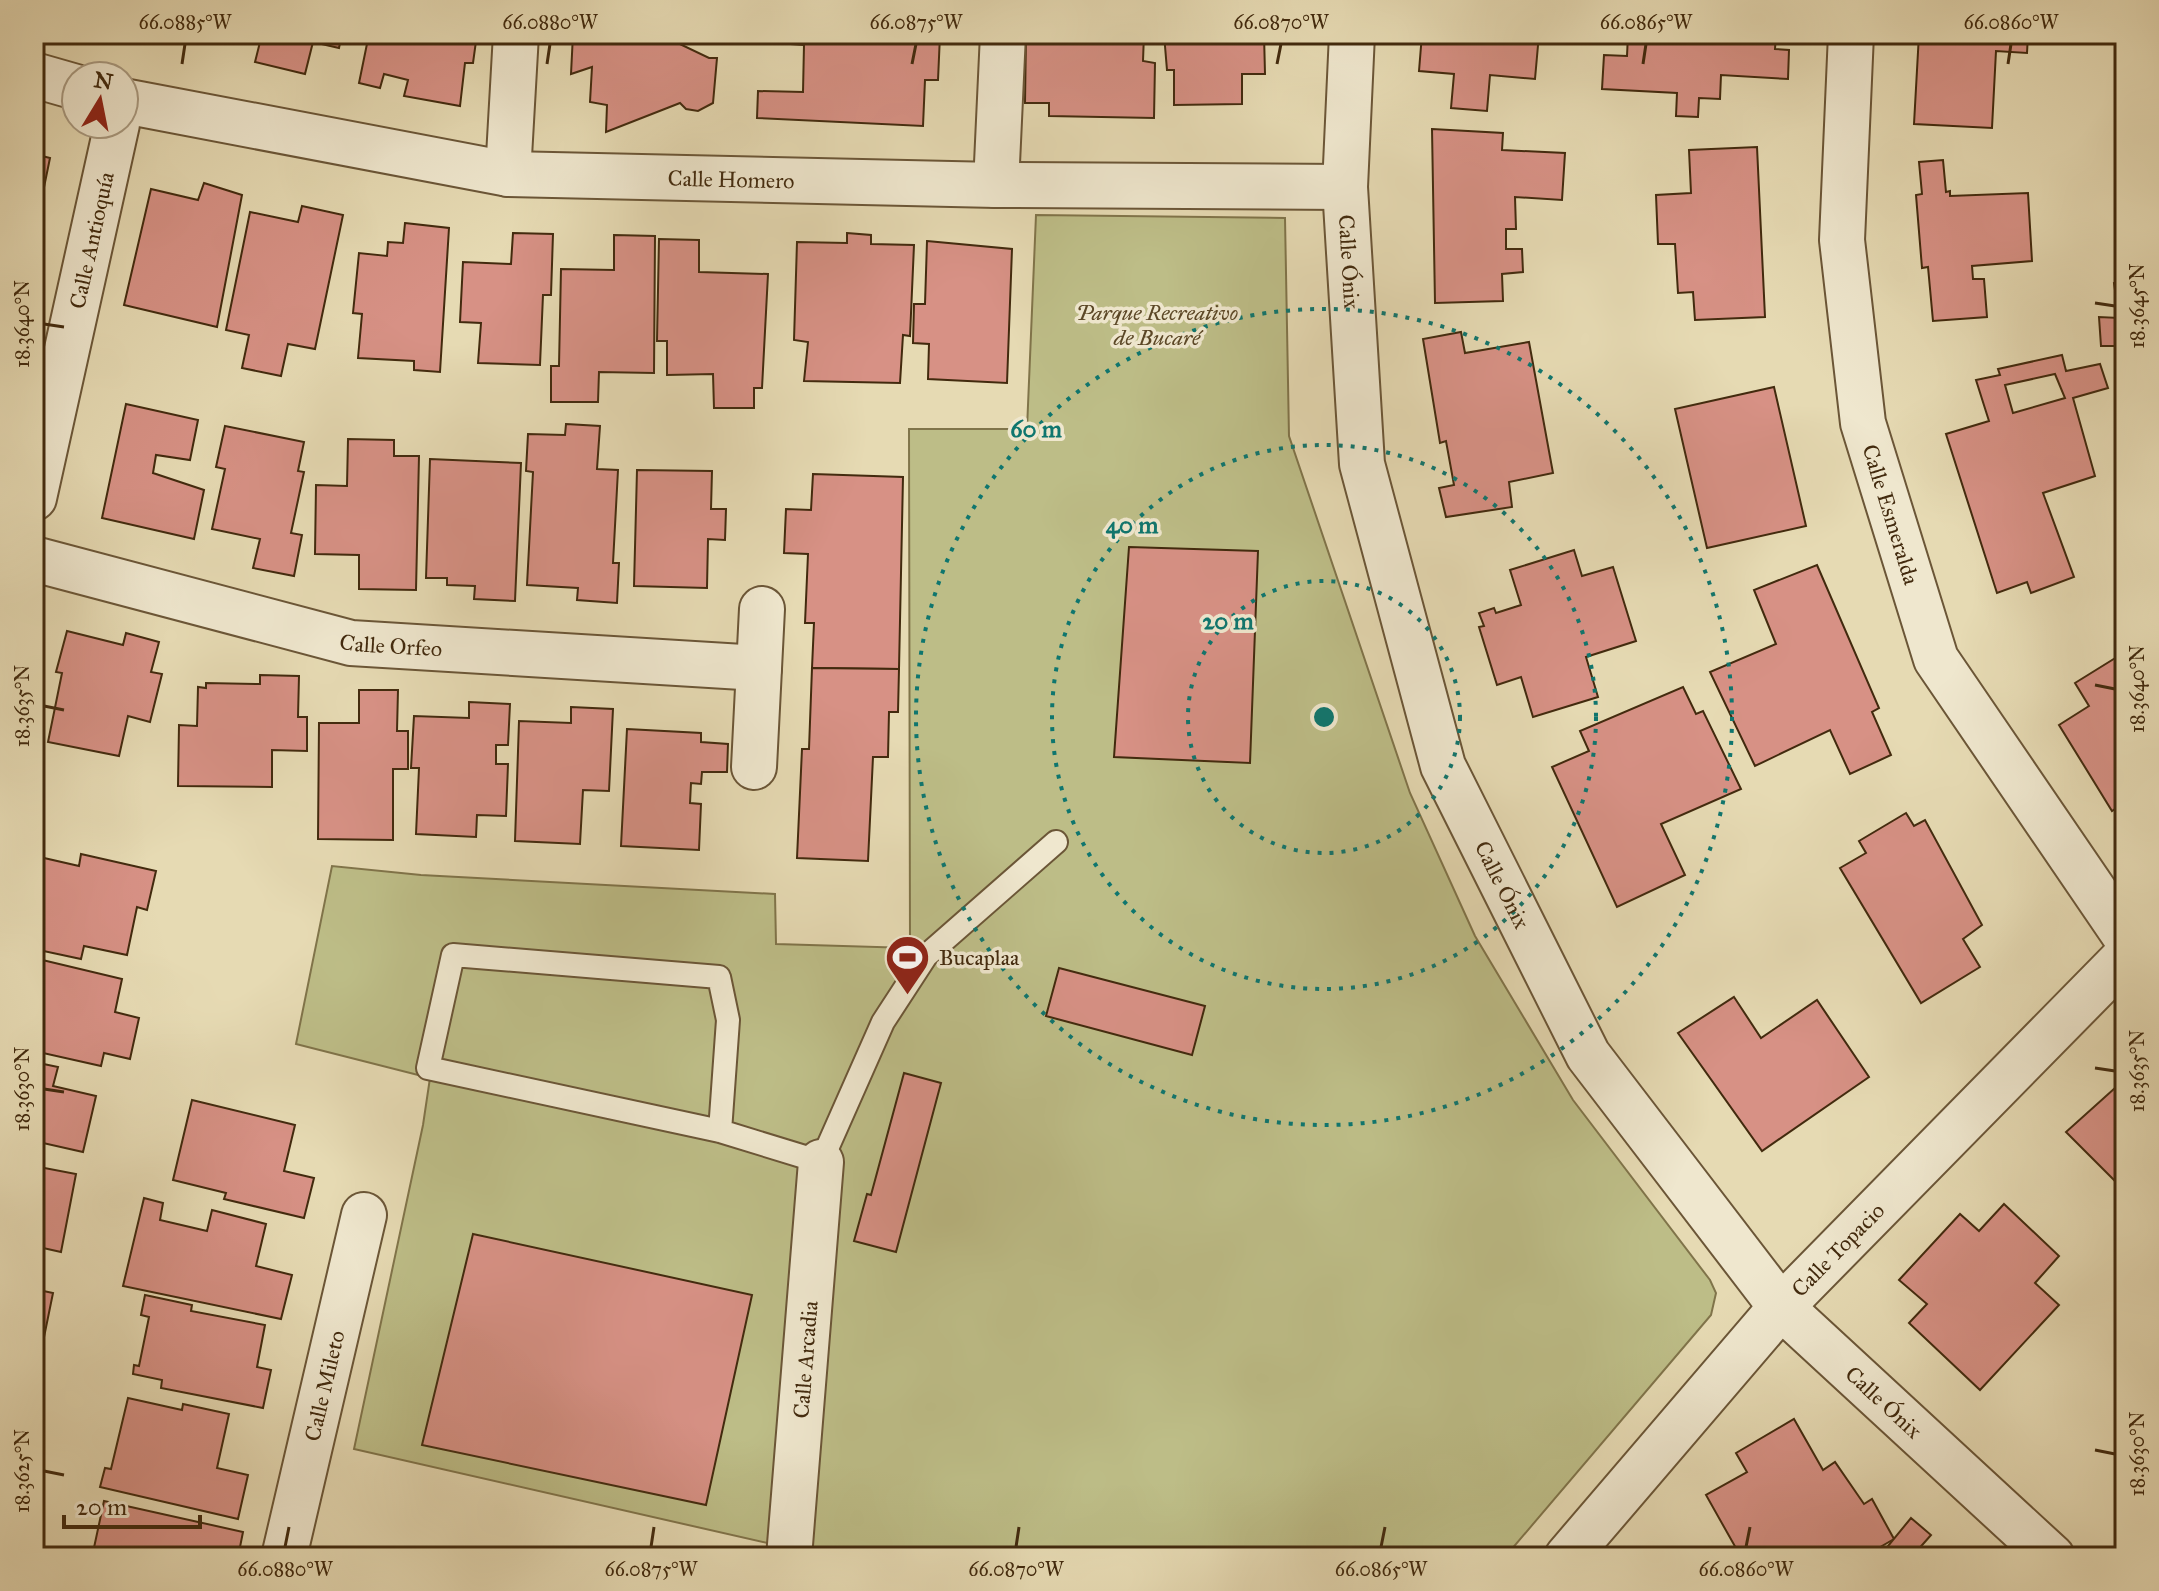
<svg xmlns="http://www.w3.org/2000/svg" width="2159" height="1591" font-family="'IM FELL Great Primer',serif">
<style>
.green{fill:#bdbd87;stroke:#80744a;stroke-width:2}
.building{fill:#d79185;stroke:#422a0e;stroke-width:2;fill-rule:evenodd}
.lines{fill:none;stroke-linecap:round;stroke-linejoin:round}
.lane-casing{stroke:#6b5637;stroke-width:26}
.street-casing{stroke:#6b5637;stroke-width:48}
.lane{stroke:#efe7ce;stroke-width:22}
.street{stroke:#efe7ce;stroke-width:44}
.ticks{fill:none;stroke:#422a0e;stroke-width:3}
.ring{fill:none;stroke:#0f766e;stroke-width:4;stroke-dasharray:4 8}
.labels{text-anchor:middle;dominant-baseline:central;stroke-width:7;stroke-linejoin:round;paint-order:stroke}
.street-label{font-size:22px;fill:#422a0e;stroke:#efe7ce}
.park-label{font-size:22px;font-style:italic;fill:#5b4726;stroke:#efe7ce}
.poi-label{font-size:22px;fill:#422a0e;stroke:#efe7ce;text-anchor:start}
.centre{fill:#0f766e;stroke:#efe7ce;stroke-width:4}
.ring-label{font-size:24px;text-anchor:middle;font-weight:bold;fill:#0f766e;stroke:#efe7ce;stroke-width:7;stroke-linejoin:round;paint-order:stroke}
.neatline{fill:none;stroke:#422a0e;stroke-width:3}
.ticks-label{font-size:20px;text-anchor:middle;fill:#422a0e}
</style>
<rect width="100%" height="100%" fill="#e6dab3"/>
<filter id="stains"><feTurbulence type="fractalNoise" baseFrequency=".0025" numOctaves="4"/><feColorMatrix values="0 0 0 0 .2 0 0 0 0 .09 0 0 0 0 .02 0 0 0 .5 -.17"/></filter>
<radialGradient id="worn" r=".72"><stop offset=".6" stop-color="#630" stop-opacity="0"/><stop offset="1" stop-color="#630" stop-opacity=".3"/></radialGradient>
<!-- green -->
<polygon class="green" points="1036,215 1285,218 1289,436 1410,793 1475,936 1573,1100 1710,1280 1716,1293 1711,1315 1505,1557 797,1557 798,1550 354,1449 423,1125 430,1078 296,1044 332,866 421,875 775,894 776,944 910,948 909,429 1027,429"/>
<!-- building -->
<g class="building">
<polygon points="262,34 342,34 339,48 313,42 305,74 255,62"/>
<polygon points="369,34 477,34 473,63 465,63 460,106 404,96 408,80 384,74 380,88 359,83"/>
<polygon points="573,34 659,34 709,58 717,58 713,103 698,111 686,109 680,103 606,132 607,105 590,102 592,67 571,74"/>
<polygon points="764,34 940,35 938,80 925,80 923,126 757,118 758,91 803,92 804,45 764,42"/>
<polygon points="1026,34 1144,34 1143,61 1155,63 1154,118 1049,116 1049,103 1025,103"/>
<polygon points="1164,34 1264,34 1265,74 1242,74 1242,104 1174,105 1174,70 1167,70"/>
<polygon points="1422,34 1539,34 1535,79 1490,75 1487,111 1451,108 1454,74 1419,71"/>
<polygon points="1628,34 1776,34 1775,49 1789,50 1788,79 1721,75 1720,99 1699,98 1698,117 1676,116 1677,93 1602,89 1604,55 1627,56"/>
<polygon points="1919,34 2028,34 2027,53 1996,51 1992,128 1914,124"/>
<polygon points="1432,129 1503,133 1502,150 1565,153 1562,200 1515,197 1516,229 1506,229 1506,249 1522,249 1523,272 1502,274 1503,301 1435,303"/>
<polygon points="1757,147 1765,317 1695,320 1693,292 1678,293 1675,244 1658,244 1656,195 1691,193 1689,150"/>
<polygon points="34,154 50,158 34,236"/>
<polygon points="1943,160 1946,192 1950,191 1950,196 2028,193 2032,261 1972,266 1973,279 1984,279 1987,317 1933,321 1928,267 1922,268 1916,195 1922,194 1919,162"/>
<polygon points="204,183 242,195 217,327 124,305 151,189 198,200"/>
<polygon points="302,206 343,215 315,349 288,344 281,376 242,368 249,335 226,330 250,212 298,222"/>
<polygon points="405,223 449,228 440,372 414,370 414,361 358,358 362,314 353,313 359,253 387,256 388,242 403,243"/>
<polygon points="513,233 553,234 551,295 543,295 540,365 478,363 481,323 460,322 463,262 511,264"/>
<polygon points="847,233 871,235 871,244 914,245 910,336 903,335 900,383 804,381 808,342 794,340 797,242 847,243"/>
<polygon points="614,235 655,236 654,373 599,372 598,402 551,402 551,366 559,366 561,269 614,270"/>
<polygon points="659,239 699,240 699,272 768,274 762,388 754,388 754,408 714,408 713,374 667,375 667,341 657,341"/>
<polygon points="927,241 1012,249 1007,383 928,379 929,344 913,343 914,304 925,304"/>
<polygon points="2125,281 2125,346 2101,346 2099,317 2119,318 2114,283"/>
<polygon points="1461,332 1465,353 1529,342 1553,473 1509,482 1512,507 1446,517 1439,488 1454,485 1446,441 1440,443 1423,339"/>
<path d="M2062,355L2066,371L2100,364L2108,388L2073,398L2095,476L2043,493L2074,577L2031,593L2027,582L1997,593L1946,434L1989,421L1976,380L2000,375L1998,369ZM2055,374L2065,398L2013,413L2005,385Z"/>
<polygon points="1774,387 1806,526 1707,548 1675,409"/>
<polygon points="126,404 198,420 190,460 156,455 153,473 204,490 194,539 102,518"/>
<polygon points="566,424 600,426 597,469 618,470 613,563 619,563 617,603 577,600 578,588 527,585 533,472 526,471 528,434 565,435"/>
<polygon points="225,426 304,442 298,471 304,472 291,533 302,535 294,576 253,568 260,539 212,529 225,469 216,467"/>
<polygon points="348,439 394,440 394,456 419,456 416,590 359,589 359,555 315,554 316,485 347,486"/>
<polygon points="430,459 521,463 515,601 474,599 475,586 447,585 447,578 426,578"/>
<polygon points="637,470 712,471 711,509 726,509 725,540 708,539 707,588 634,586"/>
<polygon points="813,474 903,477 899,669 812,668 814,623 805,623 808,554 784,553 786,509 811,510"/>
<polygon points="1129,547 1258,551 1250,763 1114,757"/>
<polygon points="1574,550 1582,576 1613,567 1636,641 1586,657 1598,697 1533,717 1521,677 1497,685 1479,627 1484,626 1479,613 1494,608 1496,613 1521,605 1510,570"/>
<polygon points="1817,565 1879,708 1872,712 1891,755 1850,774 1830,730 1755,766 1710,672 1776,644 1754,590"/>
<polygon points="67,631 123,645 126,633 159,642 151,672 162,674 150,722 128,716 119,756 48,742 62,673 56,672"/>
<polygon points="2125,652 2125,802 2112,811 2059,725 2089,706 2075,683"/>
<polygon points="812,668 899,669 898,712 889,712 888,757 873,757 868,861 797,858 802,749 809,749"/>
<polygon points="260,675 299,676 298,717 307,717 307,751 272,750 272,787 178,786 179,725 197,726 198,687 206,688 206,683 260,684"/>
<polygon points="1683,687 1696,714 1703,711 1741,789 1661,824 1685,875 1617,907 1552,767 1589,751 1580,731"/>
<polygon points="359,690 398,690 397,731 408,731 408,769 393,769 393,840 318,839 319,723 359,723"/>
<polygon points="469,702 510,704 508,745 496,745 496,764 508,764 506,816 477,815 476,837 416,834 419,768 411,768 414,716 469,718"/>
<polygon points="571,707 613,709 609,791 583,790 580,844 515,841 519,721 571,723"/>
<polygon points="627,729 701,733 701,742 728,744 727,772 702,772 701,784 691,783 690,803 701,804 699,850 621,846"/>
<polygon points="1906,813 1914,826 1925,820 1982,925 1963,939 1980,967 1921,1003 1840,868 1866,853 1859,841"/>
<polygon points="81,854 156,871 147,910 137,907 127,955 84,946 81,959 34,949 34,899 44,858 79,866"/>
<polygon points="34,958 122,979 115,1012 139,1018 130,1059 104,1053 101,1066 34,1051"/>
<polygon points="1059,968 1205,1006 1192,1055 1046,1016"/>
<polygon points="1734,997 1761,1038 1817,1000 1869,1077 1762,1151 1678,1033"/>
<polygon points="34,1062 58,1067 53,1086 96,1096 83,1152 34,1141"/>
<polygon points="904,1073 941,1083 896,1252 854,1241 867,1194 871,1195"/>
<polygon points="2125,1079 2125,1179 2119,1185 2066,1132"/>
<polygon points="192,1100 295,1125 284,1171 314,1178 304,1218 224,1199 226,1193 173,1180"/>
<polygon points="34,1166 76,1174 61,1252 34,1246"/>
<polygon points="144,1198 163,1203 160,1220 207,1231 212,1210 266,1224 256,1266 292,1275 281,1319 123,1286"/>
<polygon points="2004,1204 2059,1256 2035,1283 2059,1305 1980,1390 1909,1323 1927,1304 1899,1280 1960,1214 1979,1231"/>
<polygon points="473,1234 752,1295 706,1505 422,1445"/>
<polygon points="34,1289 53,1293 41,1352 34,1351"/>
<polygon points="145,1295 192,1305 191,1311 265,1325 257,1367 271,1370 263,1408 161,1388 162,1380 133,1374 134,1365 139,1366 149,1317 141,1315"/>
<polygon points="128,1398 182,1410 183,1404 229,1414 217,1468 248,1475 238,1519 100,1487 105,1468 111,1469"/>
<polygon points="1794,1419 1823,1470 1835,1462 1864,1504 1872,1499 1894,1539 1863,1557 1771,1557 1768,1552 1759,1557 1741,1557 1706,1495 1747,1472 1736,1453"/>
<polygon points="104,1501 243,1532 238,1557 92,1557"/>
<polygon points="1911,1518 1931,1535 1916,1552 1922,1557 1879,1557"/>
</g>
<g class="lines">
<defs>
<polyline id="lane" points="720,1131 728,1020 719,977 453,955 428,1068 720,1131 821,1162 883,1022 926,956 1056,842"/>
<g id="street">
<path id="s1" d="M1352,34L1345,187L1362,464L1443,766L1588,1055L1781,1307L2052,1557"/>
<path id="s2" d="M1851,34L1842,240L1863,423L1936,659L2125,936"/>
<polyline points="34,75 76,87"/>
<path id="s3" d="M124,101L508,174L996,185L1345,187"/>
<polyline points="508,174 516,34"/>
<polyline points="996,185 1003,34"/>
<path id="s4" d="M34,498L117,124"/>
<path id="s5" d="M34,559L351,643L759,668"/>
<polyline points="754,767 762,609"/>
<path id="s6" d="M284,1557L364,1215"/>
<path id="s7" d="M789,1557L821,1162"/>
<path id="s8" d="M1567,1557L1781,1307L2125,957"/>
</g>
</defs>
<!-- lane casing -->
<use href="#lane" class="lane-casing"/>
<!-- street casing -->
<use href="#street" class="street-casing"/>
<!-- lane -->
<use href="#lane" class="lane"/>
<!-- street -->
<use href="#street" class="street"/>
</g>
<!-- ticks -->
<path class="ticks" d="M182,64L185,44M547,64L550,44M912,64L916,44M1277,64L1281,44M1643,64L1646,44M2008,64L2011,44M2095,303L2115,306M44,324L64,327M2095,685L2115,689M44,706L64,710M2095,1068L2115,1071M44,1089L64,1092M2095,1450L2115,1454M44,1471L64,1475M285,1547L289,1527M651,1547L654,1527M1016,1547L1019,1527M1381,1547L1385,1527M1746,1547L1750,1527"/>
<!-- distance rings -->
<g class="ring">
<circle cx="1324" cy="717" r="136"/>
<circle cx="1324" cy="717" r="272"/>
<circle cx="1324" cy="717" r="408"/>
</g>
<!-- icons -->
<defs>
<symbol id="stadium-pin" viewBox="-11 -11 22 30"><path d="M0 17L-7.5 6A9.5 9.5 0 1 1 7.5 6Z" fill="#8f2418" stroke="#efe7ce"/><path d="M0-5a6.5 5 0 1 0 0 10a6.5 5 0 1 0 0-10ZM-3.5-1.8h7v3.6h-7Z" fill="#fff"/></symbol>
</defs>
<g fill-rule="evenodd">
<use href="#stadium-pin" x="882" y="932" width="51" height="69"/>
</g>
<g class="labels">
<!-- street labels -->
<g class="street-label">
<text stroke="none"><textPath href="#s3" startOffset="614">Calle Homero</textPath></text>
<text stroke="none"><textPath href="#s4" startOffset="264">Calle Antioquía</textPath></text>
<text stroke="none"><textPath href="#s1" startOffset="228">Calle Ónix</textPath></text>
<text stroke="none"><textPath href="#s2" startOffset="486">Calle Esmeralda</textPath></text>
<text stroke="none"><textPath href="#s5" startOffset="368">Calle Orfeo</textPath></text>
<text stroke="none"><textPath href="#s1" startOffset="876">Calle Ónix</textPath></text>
<text stroke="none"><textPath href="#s8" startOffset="410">Calle Topacio</textPath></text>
<text stroke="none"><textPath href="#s7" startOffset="198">Calle Arcadia</textPath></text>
<text stroke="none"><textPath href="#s6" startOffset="176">Calle Mileto</textPath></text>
<text stroke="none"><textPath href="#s1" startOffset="1524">Calle Ónix</textPath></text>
</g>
<!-- park labels -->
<g class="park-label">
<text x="1157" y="312">Parque Recreativo<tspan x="1157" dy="25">de Bucaré</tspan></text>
</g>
<!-- poi labels -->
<g class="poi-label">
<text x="939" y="957">Bucaplaa</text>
</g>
</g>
<circle cx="1324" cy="717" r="12" class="centre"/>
<g class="ring-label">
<text x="1036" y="437">60 m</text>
<text x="1132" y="533">40 m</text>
<text x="1228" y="629">20 m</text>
</g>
<!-- margin -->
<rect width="2159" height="1591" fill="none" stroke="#e6dab3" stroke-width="88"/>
<!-- north arrow -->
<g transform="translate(100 100) rotate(10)"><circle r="38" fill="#efe7ce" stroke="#aa9b81" stroke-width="2"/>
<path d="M0-6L14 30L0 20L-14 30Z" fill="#8f2418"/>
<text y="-12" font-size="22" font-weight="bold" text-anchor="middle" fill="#422a0e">N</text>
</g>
<!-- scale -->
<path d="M64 1515v12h136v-12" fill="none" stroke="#422a0e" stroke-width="4"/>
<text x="76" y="1515" font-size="24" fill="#422a0e" stroke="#efe7ce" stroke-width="6" paint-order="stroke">20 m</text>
<rect x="44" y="44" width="2071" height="1503" class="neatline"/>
<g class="ticks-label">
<text x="185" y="29">66.0885°W</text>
<text x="550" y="29">66.0880°W</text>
<text x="916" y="29">66.0875°W</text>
<text x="1281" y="29">66.0870°W</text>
<text x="1646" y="29">66.0865°W</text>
<text x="2011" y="29">66.0860°W</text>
<text transform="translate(2137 306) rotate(-90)" y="7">18.3645°N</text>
<text transform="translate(22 324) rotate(-90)" y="7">18.3640°N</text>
<text transform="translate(2137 689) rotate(-90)" y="7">18.3640°N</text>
<text transform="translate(22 706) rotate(-90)" y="7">18.3635°N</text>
<text transform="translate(2137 1071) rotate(-90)" y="7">18.3635°N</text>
<text transform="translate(22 1089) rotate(-90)" y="7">18.3630°N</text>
<text transform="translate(2137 1454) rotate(-90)" y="7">18.3630°N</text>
<text transform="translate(22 1471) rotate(-90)" y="7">18.3625°N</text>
<text x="285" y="1576">66.0880°W</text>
<text x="651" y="1576">66.0875°W</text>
<text x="1016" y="1576">66.0870°W</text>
<text x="1381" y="1576">66.0865°W</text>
<text x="1746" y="1576">66.0860°W</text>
</g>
<rect width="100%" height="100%" filter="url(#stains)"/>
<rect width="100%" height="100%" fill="url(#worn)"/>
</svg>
